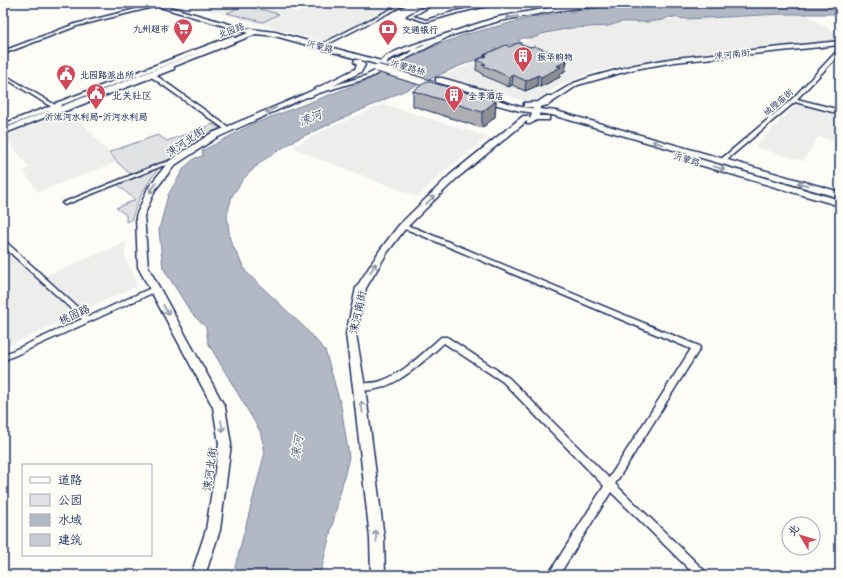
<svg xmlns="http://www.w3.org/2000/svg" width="843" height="578" font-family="Mali,'LXGW WenKai TC',sans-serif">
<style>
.built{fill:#edeeec}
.green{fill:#e0e1e3;stroke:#7e88a0}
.water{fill:#b3b8c5;stroke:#76819c}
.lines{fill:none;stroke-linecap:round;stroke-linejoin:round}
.minor-casing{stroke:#1b2f5e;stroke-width:3}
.tertiary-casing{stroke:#1b2f5e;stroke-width:3}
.secondary-casing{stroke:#1b2f5e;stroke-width:3}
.primary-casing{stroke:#1b2f5e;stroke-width:3}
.minor{fill:#fdfcf7;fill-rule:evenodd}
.tertiary{fill:#fdfcf7;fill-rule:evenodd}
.secondary{fill:#fdfcf7;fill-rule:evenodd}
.primary{fill:#fdfcf7;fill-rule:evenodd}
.primary-bridge-casing{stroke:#1b2f5e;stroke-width:9;stroke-linecap:butt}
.primary-bridge{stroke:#fdfcf7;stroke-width:7}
.wall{fill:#adafb5;stroke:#1b2f5e}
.shaded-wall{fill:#8d8f94;stroke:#1b2f5e}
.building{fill:#c9ccd3;stroke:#1b2f5e}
.oneway{stroke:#8c96aa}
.labels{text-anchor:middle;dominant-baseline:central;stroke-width:3;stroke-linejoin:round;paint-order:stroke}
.far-poi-label{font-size:9px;font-weight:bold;fill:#1b2f5e;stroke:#fdfcf7;text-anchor:start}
.far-street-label{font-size:9px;fill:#1b2f5e;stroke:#fdfcf7}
.far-neighbourhood-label{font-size:10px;fill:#1b2f5e;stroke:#fdfcf7}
.street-label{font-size:11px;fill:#1b2f5e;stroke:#fdfcf7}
.water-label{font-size:12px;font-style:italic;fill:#49587d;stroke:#fdfcf7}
</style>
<rect width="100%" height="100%" fill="#fdfcf7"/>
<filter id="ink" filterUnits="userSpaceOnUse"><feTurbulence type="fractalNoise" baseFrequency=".025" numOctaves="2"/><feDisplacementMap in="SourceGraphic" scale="8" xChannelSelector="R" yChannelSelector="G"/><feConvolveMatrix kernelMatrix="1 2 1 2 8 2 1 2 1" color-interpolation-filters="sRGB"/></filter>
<g filter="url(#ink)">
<!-- built -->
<g class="built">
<polygon points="198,3 268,3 276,9 281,8 297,12 321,3 402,3 324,42 190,5"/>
<polygon points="782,14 806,14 840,37 840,40 726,52 634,63 587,74 559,86 540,98 529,102 442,76 541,35 588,27 697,17"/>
<polygon points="798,103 840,115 840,143 818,137 803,161 754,147"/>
<polygon points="384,104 488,137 441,174 418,197 314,157 293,147 324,130"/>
<polygon points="71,110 117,162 38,192 23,171 30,168 4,136"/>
<polygon points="126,242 125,258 135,278 137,286 83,311 45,276"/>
<polygon points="3,247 76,315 3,348"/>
</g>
<!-- green -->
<g class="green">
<polygon points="244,5 279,14 263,22 227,13"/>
<polygon points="213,124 220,128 195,140 172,158 130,174 117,162 109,152 158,135 167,141"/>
<path d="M155,169H158C145,186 138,199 131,220L126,222V215L116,208L135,200L117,184Z"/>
</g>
<!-- water -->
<polygon class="water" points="674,3 840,3 840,14 782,14 687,19 669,17 663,20 648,22 622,22 608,26 572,28 541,34 537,37 533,37 534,38 522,38 519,40 521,43 507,45 498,51 457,67 297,139 262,161 244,178 232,196 227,215 230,240 246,272 303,326 325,350 341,406 349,457 320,575 233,575 265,452 260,431 208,343 206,327 192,314 163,268 159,230 168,195 184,168 195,158 203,156 202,151 253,124 363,82 377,75 408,56 418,55 430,48 464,35 533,17 606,7 617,8"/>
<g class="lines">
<defs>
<g id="minor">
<polygon points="403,3 408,3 322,47 318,46"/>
<polygon points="431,3 436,3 413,16 426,20 456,11 493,3 500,3 457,13 426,22 407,16"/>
<polygon points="569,3 582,6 580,7 571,5 566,8 564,8 564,6"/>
<polygon points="156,4 158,5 157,6 77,26 3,54 3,51 75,24"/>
<polygon points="838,50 840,50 840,54 797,99 840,110 840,114 795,102 724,162 720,162 720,160 792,99"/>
<polygon points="3,74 62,109 63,110 58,111 3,77"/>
<polygon points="150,74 154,74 227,126 227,128 223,128 150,76"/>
<polygon points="172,161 174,162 174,164 162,166 67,204 65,205 62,203 159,164"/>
<path d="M402,225L415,228L699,346L700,348L699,350L615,484L706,572L707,575H695L611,492L559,575H548L604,486L503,382L444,343C424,361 387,398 356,389L355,387L356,385C364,382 373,384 381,381C404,373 423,353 441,337H447L509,378L609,478L691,349L411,231L400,228L399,227Z"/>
<polygon points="3,240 5,241 88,317 153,287 155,287 158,289 157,291 3,361 3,355 82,319 3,246"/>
</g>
<polygon id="tertiary" points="232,36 235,38 234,39 61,105 59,109 170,67 174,67 174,69 60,113 55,112 58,110 48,111 3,128 3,124 45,108 54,106 56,103"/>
<g id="secondary">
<polygon points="592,3 609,3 606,5 555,11 499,21 450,36 369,78 309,96 216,138 175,165 155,190 144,216 148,267 225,407 231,444 220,530 205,575 191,575 206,530 219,444 213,407 138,267 136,216 148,188 169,161 210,134 305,94 365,76 446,34 498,17 555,7"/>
<polygon points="840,41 840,45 675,62 635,69 578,85 548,105 540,107 539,116 549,116 549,120 537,120 530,124 527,124 527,121 456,179 405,229 387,253 366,288 356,334 365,387 384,538 385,575 371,575 370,538 353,387 346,334 356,288 380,250 399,225 450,175 523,116 529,116 529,119 531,117 533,107 524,107 524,103 538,102 547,96 552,96 574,83 591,77 635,65 675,58"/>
</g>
<g id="primary">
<path d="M146,3H156L243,28L275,32L381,61C385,52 434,38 446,34L451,35L418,47L416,52H412L411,50L388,60L386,66H383L275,36L256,34L3,134V129L248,33Z"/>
<polygon points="355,60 361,60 365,65 361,72 310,97 307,97 303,95 355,69 357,65 354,62"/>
<polygon points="436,78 442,78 495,93 496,95 492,97 489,97 436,82"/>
<polygon points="479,96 485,96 521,107 556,111 840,192 840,198 552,115 520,111 479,100"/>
<polygon points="682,154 840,200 840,206 679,159 678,157 679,155"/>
</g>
</defs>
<!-- minor casing -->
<use href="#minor" class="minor-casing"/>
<!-- tertiary casing -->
<use href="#tertiary" class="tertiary-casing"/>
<!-- secondary casing -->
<use href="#secondary" class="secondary-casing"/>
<!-- primary casing -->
<use href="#primary" class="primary-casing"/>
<!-- minor -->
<use href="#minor" class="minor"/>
<!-- tertiary -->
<use href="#tertiary" class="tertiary"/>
<!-- secondary -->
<use href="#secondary" class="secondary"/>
<!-- primary -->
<use href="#primary" class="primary"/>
<defs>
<polyline id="primary-bridge" points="377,68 433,85"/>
</defs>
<!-- primary-bridge casing -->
<use href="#primary-bridge" class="primary-bridge-casing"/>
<!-- primary-bridge -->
<use href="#primary-bridge" class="primary-bridge"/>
</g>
<!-- wall -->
<g class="wall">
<polygon points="509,47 531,47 558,55 557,58 567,61 565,71 560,74 560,77 540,87 537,86 525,91 512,85 509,87 482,75 482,73 476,70 477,60 484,57 484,55"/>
<polygon points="413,91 496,101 495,117 482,128 413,106"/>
</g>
<!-- shaded-wall -->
<g class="shaded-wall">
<polygon points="567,61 565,71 560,74 560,77 540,87 541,77 557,66"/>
<polygon points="513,75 512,85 509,87 509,77"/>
<polygon points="538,75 537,86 525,91 526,81"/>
<polygon points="496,101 495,117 482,128 482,112"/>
</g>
<!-- building -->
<g class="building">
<polygon points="518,43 531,47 534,46 558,55 555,57 567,61 557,66 561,67 541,77 538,75 526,81 513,75 509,77 482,65 486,64 477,60 487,56 484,55 506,45 509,47"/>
<polygon points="427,81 496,101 482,112 413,91"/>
</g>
<!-- one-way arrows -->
<defs><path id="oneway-shaft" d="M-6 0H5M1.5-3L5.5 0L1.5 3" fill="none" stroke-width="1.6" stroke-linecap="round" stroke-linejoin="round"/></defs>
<g class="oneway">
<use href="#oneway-shaft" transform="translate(512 17) rotate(170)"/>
<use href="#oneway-shaft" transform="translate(271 110) rotate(156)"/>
<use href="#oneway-shaft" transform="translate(658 143) rotate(-164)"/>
<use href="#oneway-shaft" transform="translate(719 168) rotate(16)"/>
<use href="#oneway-shaft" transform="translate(803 184) rotate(-164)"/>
<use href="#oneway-shaft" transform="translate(153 188) rotate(123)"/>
<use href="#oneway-shaft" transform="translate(430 200) rotate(-44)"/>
<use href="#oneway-shaft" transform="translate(373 268) rotate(-59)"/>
<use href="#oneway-shaft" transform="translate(166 310) rotate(62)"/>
<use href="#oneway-shaft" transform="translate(362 407) rotate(-96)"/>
<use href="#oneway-shaft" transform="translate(222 426) rotate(80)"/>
<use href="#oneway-shaft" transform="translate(376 536) rotate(-95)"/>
</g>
</g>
<!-- icons -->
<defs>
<symbol id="supermarket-pin" viewBox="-11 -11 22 30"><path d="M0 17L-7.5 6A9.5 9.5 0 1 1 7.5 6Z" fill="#d1495b" stroke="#fdfcf7"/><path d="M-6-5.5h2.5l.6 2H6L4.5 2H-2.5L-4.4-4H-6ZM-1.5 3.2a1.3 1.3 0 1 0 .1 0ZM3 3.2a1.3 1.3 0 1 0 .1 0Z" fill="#fff"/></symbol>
<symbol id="bank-pin" viewBox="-11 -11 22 30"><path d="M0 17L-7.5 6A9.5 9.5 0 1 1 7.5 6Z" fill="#d1495b" stroke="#fdfcf7"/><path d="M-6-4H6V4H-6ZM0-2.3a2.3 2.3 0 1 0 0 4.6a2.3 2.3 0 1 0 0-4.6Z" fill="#fff"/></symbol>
<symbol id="building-pin" viewBox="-11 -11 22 30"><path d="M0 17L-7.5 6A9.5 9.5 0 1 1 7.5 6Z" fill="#d1495b" stroke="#fdfcf7"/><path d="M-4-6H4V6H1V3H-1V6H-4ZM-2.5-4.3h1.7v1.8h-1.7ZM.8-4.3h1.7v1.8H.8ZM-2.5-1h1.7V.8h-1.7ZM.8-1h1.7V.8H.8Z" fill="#fff"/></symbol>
<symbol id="civic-pin" viewBox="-11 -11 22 30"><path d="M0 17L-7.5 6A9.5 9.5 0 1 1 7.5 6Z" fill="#d1495b" stroke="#fdfcf7"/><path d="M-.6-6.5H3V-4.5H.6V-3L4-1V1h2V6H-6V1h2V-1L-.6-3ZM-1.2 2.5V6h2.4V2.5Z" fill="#fff"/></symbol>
</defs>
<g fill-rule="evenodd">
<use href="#supermarket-pin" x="172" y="17" width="22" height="30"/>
<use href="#bank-pin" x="377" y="18" width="22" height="30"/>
<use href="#building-pin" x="512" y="45" width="22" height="30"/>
<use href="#civic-pin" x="55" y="63" width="22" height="30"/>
<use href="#civic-pin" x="85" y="82" width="22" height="30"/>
<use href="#building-pin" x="443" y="84" width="22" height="30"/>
</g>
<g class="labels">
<!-- far-poi labels -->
<g class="far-poi-label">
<text x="169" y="28" text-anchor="end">九州超市</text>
<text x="402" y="29">交通银行</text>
<text x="537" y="56">振华购物</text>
<text x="80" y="74">北园路派出所</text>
<text x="468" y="95">全季酒店</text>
<text x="96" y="116" text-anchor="middle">沂沭河水利局-沂河水利局</text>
</g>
<!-- far-street labels -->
<g class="far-street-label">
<text transform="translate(231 30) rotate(-21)">北园路</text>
<text transform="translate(320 46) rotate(15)">沂蒙路</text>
<text transform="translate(732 54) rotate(-6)">涑河南街</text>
<text transform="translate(408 67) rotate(16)">沂蒙路桥</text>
<text transform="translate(778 102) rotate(-41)">城隍庙街</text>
<text transform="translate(687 159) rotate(16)">沂蒙路</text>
</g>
<!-- far-neighbourhood labels -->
<g class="far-neighbourhood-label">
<text x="132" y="95">北关社区</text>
</g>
<!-- street labels -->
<g class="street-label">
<text transform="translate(185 141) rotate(-35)">涑河北街</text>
<text transform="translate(357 312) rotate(-77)">涑河南街</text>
<text transform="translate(74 314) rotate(-24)">桃园路</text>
<text transform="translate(209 469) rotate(-82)">涑河北街</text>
</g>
<!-- water labels -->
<g class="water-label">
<text transform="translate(310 117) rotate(-22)">涑河</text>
<text transform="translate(296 447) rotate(-81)">涑河</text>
</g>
</g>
<!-- margin -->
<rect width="843" height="578" fill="none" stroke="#fdfcf7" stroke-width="16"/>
<rect x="8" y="8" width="827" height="562" fill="none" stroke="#1b2f5e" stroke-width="1.5" filter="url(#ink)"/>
<!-- legend -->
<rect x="22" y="464" width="130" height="92" fill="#fdfcf7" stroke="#a3aaba"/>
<rect x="30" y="477" width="20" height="6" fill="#fdfcf7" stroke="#a3aaba"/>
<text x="58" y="484" font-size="12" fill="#1b2f5e">道路</text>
<rect x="30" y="494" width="20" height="12" fill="#e0e1e3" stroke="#a3aaba"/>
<text x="58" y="504" font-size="12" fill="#1b2f5e">公园</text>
<rect x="30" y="514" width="20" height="12" fill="#b3b8c5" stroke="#a3aaba"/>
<text x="58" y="524" font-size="12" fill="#1b2f5e">水域</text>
<rect x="30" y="534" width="20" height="12" fill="#c9ccd3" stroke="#a3aaba"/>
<text x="58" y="544" font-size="12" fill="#1b2f5e">建筑</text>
<!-- north arrow -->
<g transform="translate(801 536) rotate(308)"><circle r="19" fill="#fdfcf7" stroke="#a3aaba"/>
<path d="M0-3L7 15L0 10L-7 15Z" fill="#d1495b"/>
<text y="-6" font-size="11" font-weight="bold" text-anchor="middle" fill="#1b2f5e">北</text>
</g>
</svg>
